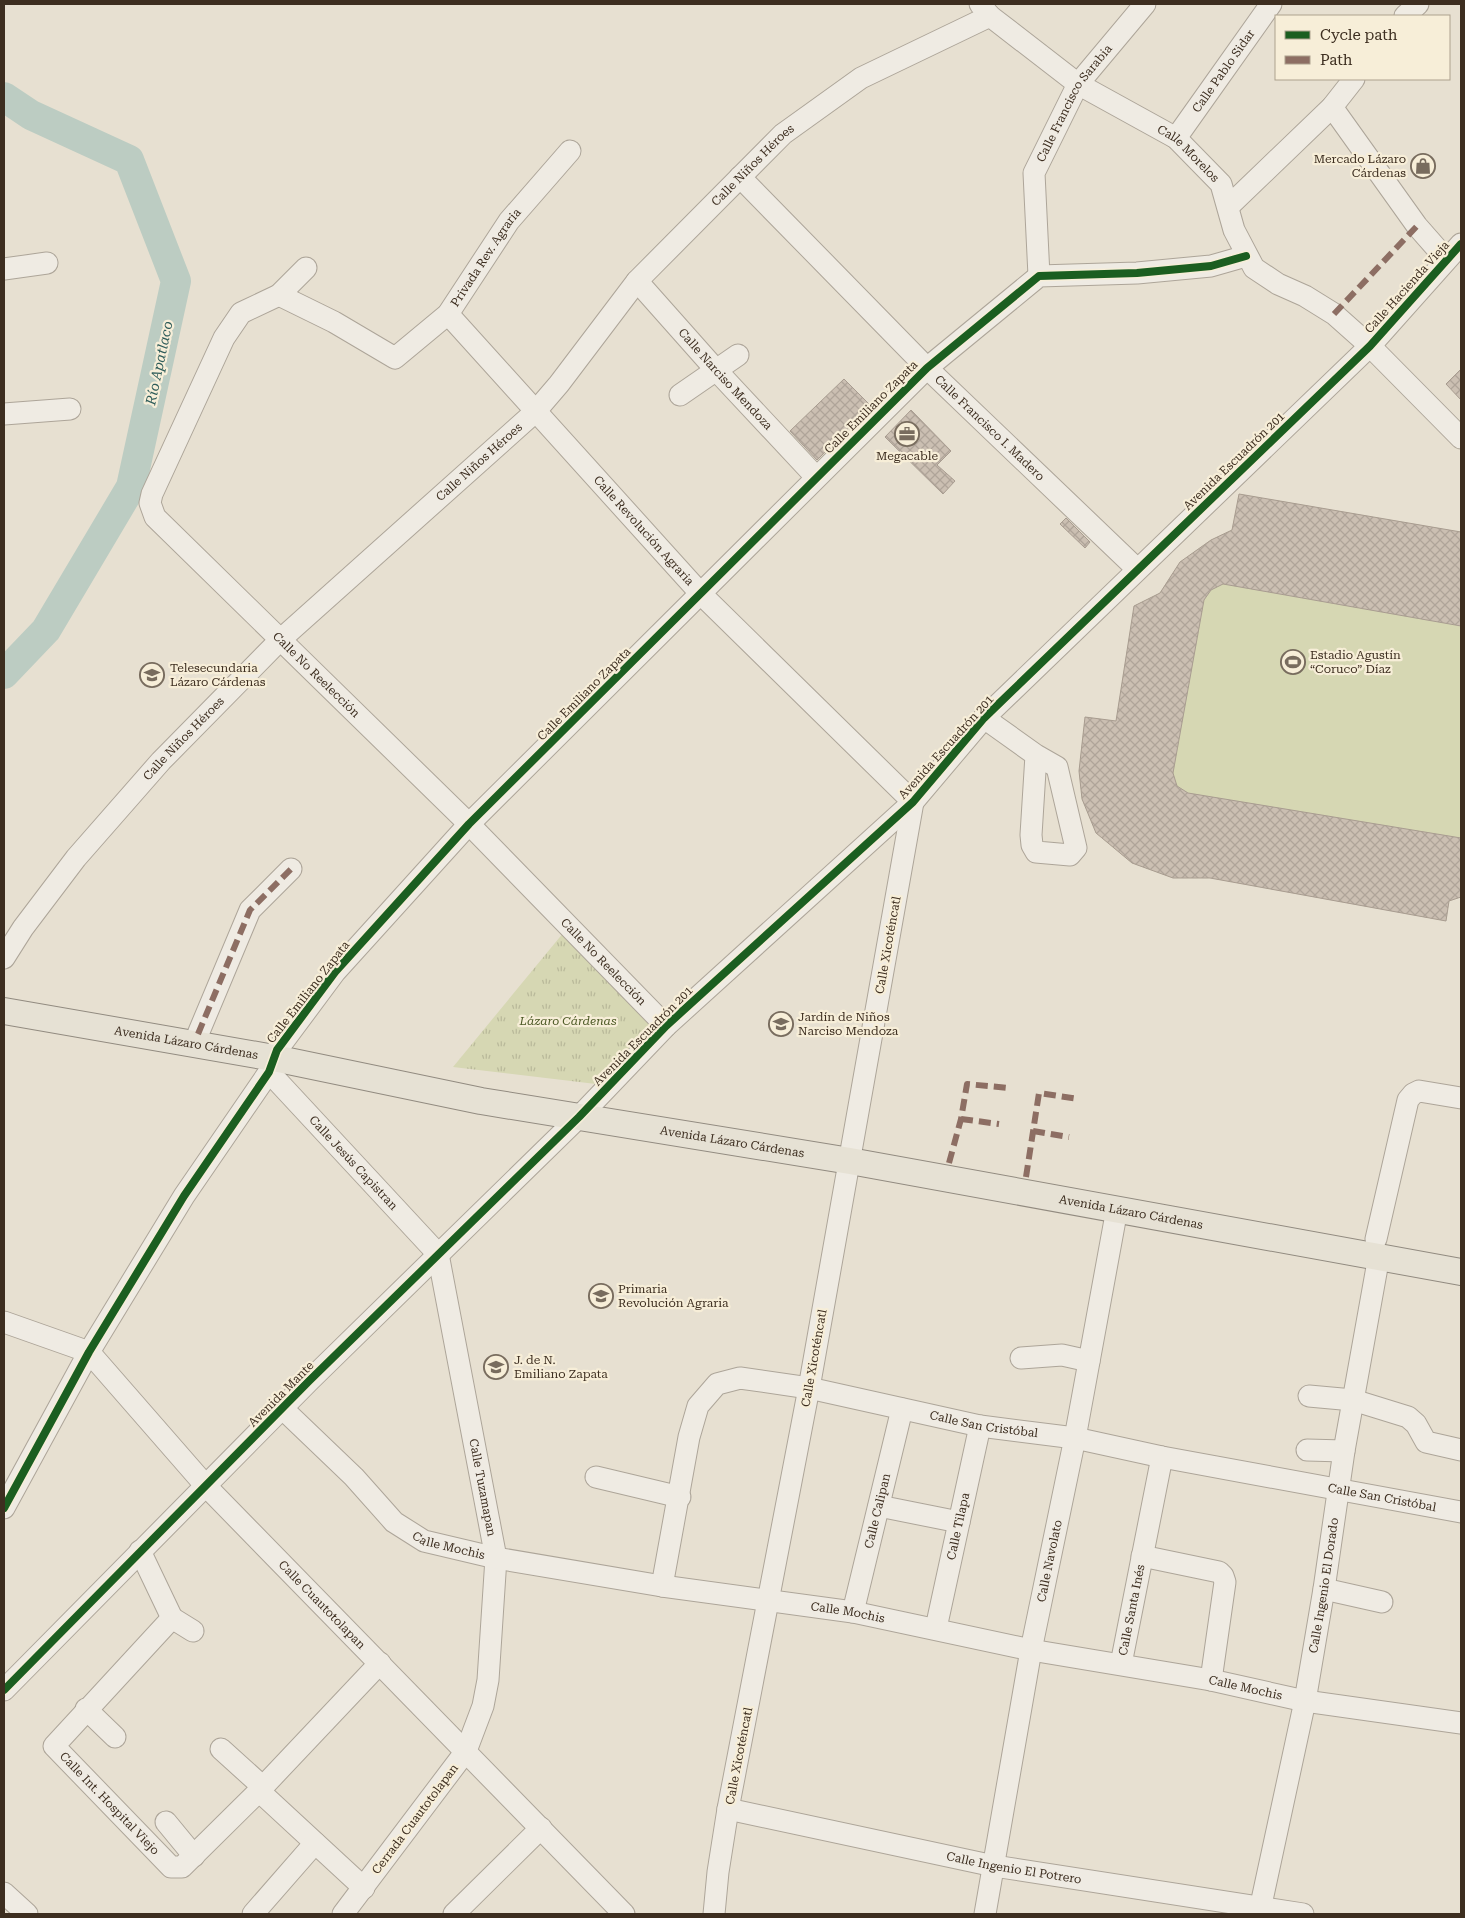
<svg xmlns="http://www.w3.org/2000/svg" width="1465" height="1918" font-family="'Roboto Serif',serif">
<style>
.park{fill:url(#park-tufts)}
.garden{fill:#d6d7b3}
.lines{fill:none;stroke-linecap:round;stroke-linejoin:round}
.river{stroke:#bcccc2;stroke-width:30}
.building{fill:url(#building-cross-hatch);stroke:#a89c90}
.minor-casing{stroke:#ada599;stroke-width:23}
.major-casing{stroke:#928b80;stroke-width:28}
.minor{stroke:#efebe3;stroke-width:21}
.major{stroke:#e6e1d4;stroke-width:26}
.quiet{stroke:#8d6e63;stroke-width:6;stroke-dasharray:12 6;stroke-linecap:butt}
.cycleway-casing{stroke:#f7eed8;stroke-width:11}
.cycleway{stroke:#1b5e20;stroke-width:8}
.labels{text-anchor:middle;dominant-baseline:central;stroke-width:4.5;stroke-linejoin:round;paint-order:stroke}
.street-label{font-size:12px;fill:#3d2e20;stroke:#f7eed8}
.poi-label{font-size:12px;fill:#3d2e20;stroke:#f7eed8;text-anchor:start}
.park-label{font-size:12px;font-style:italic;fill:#4d5a26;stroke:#f7eed8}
.water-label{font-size:14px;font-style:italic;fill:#2f5d5a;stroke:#f7eed8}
</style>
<defs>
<pattern id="park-tufts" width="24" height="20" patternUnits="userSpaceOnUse" patternTransform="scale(1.25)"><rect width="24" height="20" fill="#d6d7b3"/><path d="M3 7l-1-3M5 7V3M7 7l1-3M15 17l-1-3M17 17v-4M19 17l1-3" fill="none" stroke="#b9b99a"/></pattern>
<pattern id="building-cross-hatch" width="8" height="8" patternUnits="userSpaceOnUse" patternTransform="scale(1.25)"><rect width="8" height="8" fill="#cbbfb2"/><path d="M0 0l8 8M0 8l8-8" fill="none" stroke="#afa499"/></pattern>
</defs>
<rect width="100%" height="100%" fill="#e7e0d1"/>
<!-- park -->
<polygon class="park" points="564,932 653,1025 596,1084 453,1067"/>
<!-- garden -->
<polygon class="garden" points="1239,494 1461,532 1461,897 1449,901 1446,921 1211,878 1173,878 1132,863 1096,833 1082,799 1079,771 1085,717 1116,721 1134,606 1160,593 1180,562 1211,540 1232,530"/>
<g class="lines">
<!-- river -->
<polyline class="river" points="4,97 31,115 129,160 176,281 131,487 46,630 4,674"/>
</g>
<!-- building -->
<g class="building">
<polygon points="1461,369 1461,400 1446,384"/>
<polygon points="844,379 871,406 817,460 790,431"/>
<polygon points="911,410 951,451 937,465 955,481 943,494 885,437"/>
<polygon points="1239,494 1461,532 1461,626 1223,584 1211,590 1204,600 1173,773 1177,786 1188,793 1461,838 1461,897 1449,901 1446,921 1210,878 1173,878 1132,863 1096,833 1082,799 1079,771 1085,717 1116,721 1134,606 1160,593 1180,562 1211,540 1232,530"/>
<polygon points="1066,518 1090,542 1085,548 1060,524"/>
</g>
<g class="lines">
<defs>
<g id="minor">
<path id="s1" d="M980,4L990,16L1078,84L1176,138L1221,184L1234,230L1254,268L1278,284L1305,296L1334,314L1370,346L1461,438"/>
<polyline points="1405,16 1418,4"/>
<polyline points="1332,107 1417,226 1446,259"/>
<path id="s2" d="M1176,138L1271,4"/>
<path id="s3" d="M740,177L927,368L1137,569"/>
<polyline points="1229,206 1332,107 1354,79"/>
<path id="s4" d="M306,268L279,295L241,313L224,338L152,494L150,503L155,517L469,824L666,1026"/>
<polyline points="4,269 47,263"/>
<path id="s5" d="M1039,276L1034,173L1078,84L1145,4"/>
<path id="s6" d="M637,281L716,370L816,477"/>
<path id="s7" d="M279,295L334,322L395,358L448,314L509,221L570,151"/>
<path id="s8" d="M448,314L701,594L913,802L809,1388L728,1809L718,1872L714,1914"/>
<polyline points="680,395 738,355"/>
<polyline points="4,414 70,409"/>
<polyline points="984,718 1036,755 1031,835 1032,845 1036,852 1070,855 1076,848 1057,767 1036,755"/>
<path id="s9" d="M4,958L23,928L76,858L161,761L280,640L535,412L559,384L637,281L783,134L861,78L990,16"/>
<polyline points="198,1034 250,910 291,869"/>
<path id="s10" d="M269,1072L438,1254L496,1558L488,1680L483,1706L466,1751L343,1914"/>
<polyline points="1376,1239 1408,1100 1413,1094 1419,1091 1461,1098"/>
<path id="s11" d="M4,1322L89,1352L205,1485L624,1914"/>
<polyline points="1021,1358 1062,1355 1089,1361"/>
<polyline points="1309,1396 1353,1400 1408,1417 1416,1424 1426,1442 1461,1450"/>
<path id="s12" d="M283,1409L354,1477L394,1522L424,1541L496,1558L662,1586L853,1612L1031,1650L1211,1680L1305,1701L1461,1723"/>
<polyline points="1307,1450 1344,1451"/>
<polyline points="596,1477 680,1497"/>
<polyline points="879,1506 959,1522"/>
<polyline points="4,1508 89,1352 184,1196 269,1072 277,1050 335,972 469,824 927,368 1039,276 1137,273 1211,266 1246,256"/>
<polyline points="140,1551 172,1618"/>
<polyline points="1142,1556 1219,1572 1223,1576 1225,1582 1211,1680"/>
<path id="s13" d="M662,1586L689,1437L698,1406L717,1384L740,1378L809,1388L980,1426L1075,1438L1162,1457L1461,1512"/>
<polyline points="1324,1589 1382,1602"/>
<path id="s14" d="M853,1612L902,1409"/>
<path id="s15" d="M172,1618L54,1746L171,1867H182L259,1791L380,1663"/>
<polyline points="172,1618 193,1631"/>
<path id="s16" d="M936,1628L980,1426"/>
<path id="s17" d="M1121,1664L1162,1457"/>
<polyline points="4,1690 309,1381 579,1117 666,1026 913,802 984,718 1370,346 1461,244"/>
<polyline points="86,1709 115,1737"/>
<polyline points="221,1749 263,1787"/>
<polyline points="259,1791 364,1888"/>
<path id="s18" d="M728,1809L994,1866L1303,1914"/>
<polyline points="166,1822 194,1856"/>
<polyline points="4,1893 27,1914"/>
<polyline points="253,1914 315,1843"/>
<polyline points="454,1914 541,1828"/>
<path id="s19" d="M985,1914L1031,1650L1075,1438L1117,1209"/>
<path id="s20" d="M1259,1914L1305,1701L1324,1589L1344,1451L1379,1256"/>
</g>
<g id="major">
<path id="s21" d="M4,1011L274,1058L481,1101L850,1161L1461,1272"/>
</g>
</defs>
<!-- minor casing -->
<use href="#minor" class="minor-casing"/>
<!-- major casing -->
<use href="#major" class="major-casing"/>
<!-- minor -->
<use href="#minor" class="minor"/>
<!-- major -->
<use href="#major" class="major"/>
<!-- quiet -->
<g class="quiet">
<polyline points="1334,314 1417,226"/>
<polyline points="198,1034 250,910 291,869"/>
<polyline points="961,1119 999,1124"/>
<polyline points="1033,1131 1069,1137"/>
<polyline points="949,1163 961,1119 967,1084 1008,1088"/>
<polyline points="1026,1177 1039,1093 1079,1099"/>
</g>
<defs>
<g id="cycleway">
<polyline points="4,1508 89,1352 184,1196 269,1072 277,1050 335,972 469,824 927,368 1039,276 1137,273 1211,266 1246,256"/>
<polyline points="4,1690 309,1381 579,1117 666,1026 913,802 984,718 1370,346 1461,244"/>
</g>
</defs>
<!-- cycleway casing -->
<use href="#cycleway" class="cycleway-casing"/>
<!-- cycleway -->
<use href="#cycleway" class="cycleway"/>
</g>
<!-- icons -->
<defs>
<symbol id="shop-ring" viewBox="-11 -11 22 22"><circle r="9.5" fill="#f7eed8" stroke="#786c5e" stroke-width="1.5"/><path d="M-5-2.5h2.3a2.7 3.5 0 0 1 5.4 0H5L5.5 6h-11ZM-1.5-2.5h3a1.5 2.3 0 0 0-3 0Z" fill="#786c5e"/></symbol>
<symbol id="office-ring" viewBox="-11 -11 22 22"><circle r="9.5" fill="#f7eed8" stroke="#786c5e" stroke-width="1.5"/><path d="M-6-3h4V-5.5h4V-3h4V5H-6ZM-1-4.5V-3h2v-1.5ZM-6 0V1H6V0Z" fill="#786c5e"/></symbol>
<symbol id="stadium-ring" viewBox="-11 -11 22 22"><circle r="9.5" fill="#f7eed8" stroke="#786c5e" stroke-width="1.5"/><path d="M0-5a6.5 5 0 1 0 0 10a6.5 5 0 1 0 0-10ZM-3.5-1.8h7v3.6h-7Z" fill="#786c5e"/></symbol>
<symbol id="school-ring" viewBox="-11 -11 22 22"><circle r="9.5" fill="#f7eed8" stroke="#786c5e" stroke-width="1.5"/><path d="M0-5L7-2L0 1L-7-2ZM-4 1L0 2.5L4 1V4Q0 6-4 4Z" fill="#786c5e"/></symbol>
</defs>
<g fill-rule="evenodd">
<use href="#shop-ring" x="1409" y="152" width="28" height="28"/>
<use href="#office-ring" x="893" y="420" width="28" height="28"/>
<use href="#stadium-ring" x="1279" y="648" width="28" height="28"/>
<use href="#school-ring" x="138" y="661" width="28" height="28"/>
<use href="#school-ring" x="767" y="1010" width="28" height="28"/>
<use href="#school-ring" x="587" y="1282" width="28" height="28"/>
<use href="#school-ring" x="482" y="1353" width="28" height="28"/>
</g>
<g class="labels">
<!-- street labels -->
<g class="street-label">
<text stroke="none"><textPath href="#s2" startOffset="82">Calle Pablo Sidar</textPath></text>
<text stroke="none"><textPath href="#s5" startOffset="184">Calle Francisco Sarabia</textPath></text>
<text stroke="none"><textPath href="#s1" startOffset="258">Calle Morelos</textPath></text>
<text stroke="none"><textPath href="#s9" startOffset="1094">Calle Niños Héroes</textPath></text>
<text stroke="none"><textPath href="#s7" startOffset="269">Privada Rev. Agraria</textPath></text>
<text transform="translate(1407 287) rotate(-48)">Calle Hacienda Vieja</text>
<text stroke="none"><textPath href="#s6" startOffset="132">Calle Narciso Mendoza</textPath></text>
<text transform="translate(871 407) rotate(-45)">Calle Emiliano Zapata</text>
<text stroke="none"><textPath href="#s3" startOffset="354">Calle Francisco I. Madero</textPath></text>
<text transform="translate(1234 461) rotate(-44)">Avenida Escuadrón 201</text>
<text stroke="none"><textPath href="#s9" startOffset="689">Calle Niños Héroes</textPath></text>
<text stroke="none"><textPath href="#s8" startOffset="292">Calle Revolución Agraria</textPath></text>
<text stroke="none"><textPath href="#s4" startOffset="532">Calle No Reelección</textPath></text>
<text transform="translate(584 694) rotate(-45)">Calle Emiliano Zapata</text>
<text stroke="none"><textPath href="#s9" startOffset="284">Calle Niños Héroes</textPath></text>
<text transform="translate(946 747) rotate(-48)">Avenida Escuadrón 201</text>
<text transform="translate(888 945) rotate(-80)">Calle Xicoténcatl</text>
<text stroke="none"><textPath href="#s4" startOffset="938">Calle No Reelección</textPath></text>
<text transform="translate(308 992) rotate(-52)">Calle Emiliano Zapata</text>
<text transform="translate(643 1036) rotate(-45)">Avenida Escuadrón 201</text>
<text stroke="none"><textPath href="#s21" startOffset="185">Avenida Lázaro Cárdenas</textPath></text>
<text stroke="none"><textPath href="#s21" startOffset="740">Avenida Lázaro Cárdenas</textPath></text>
<text stroke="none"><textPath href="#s10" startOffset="124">Calle Jesús Capistran</textPath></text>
<text stroke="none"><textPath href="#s21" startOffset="1145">Avenida Lázaro Cárdenas</textPath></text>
<text transform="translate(814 1358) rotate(-80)">Calle Xicoténcatl</text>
<text transform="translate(281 1394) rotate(-45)">Avenida Mante</text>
<text stroke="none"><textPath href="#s13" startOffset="485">Calle San Cristóbal</textPath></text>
<text stroke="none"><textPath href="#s10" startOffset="486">Calle Tuzamapan</textPath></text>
<text stroke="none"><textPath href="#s13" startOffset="890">Calle San Cristóbal</textPath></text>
<text stroke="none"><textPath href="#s14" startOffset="104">Calle Calipan</textPath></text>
<text stroke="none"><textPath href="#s16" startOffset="104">Calle Tilapa</textPath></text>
<text stroke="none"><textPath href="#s12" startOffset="219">Calle Mochis</textPath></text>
<text stroke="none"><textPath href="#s19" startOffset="359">Calle Navolato</textPath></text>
<text stroke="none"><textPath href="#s20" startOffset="335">Calle Ingenio El Dorado</textPath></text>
<text stroke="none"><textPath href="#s11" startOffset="434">Calle Cuautotolapan</textPath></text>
<text stroke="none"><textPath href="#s17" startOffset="55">Calle Santa Inés</textPath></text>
<text stroke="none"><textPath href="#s12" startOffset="624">Calle Mochis</textPath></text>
<text stroke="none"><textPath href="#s12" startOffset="1029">Calle Mochis</textPath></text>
<text transform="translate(739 1756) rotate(-79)">Calle Xicoténcatl</text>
<text stroke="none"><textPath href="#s15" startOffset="254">Calle Int. Hospital Viejo</textPath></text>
<text transform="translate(415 1819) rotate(-53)">Cerrada Cuautotolapan</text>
<text stroke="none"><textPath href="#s18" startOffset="292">Calle Ingenio El Potrero</textPath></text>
</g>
<!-- poi labels -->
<g class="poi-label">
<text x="1406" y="159" text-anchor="end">Mercado Lázaro<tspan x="1406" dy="14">Cárdenas</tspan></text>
<text x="907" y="456" text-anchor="middle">Megacable</text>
<text x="1310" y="655">Estadio Agustín<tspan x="1310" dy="14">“Coruco” Díaz</tspan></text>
<text x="170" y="668">Telesecundaria<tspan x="170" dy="14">Lázaro Cárdenas</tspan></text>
<text x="798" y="1017">Jardín de Niños<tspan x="798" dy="14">Narciso Mendoza</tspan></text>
<text x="618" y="1289">Primaria<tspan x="618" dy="14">Revolución Agraria</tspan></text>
<text x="514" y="1360">J. de N.<tspan x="514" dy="14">Emiliano Zapata</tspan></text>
</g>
<!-- park labels -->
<g class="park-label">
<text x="568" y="1021">Lázaro Cárdenas</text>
</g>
<!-- water labels -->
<g class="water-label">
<text transform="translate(159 363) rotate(-78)">Río Apatlaco</text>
</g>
</g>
<!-- border -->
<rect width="1465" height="1918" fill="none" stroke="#3d2e20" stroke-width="10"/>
<!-- legend -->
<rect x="1275" y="15" width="175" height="65" fill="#f7eed8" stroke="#ada18e"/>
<rect x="1285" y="31" width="25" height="8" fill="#1b5e20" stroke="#ada18e"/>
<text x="1320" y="40" font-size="15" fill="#3d2e20">Cycle path</text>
<rect x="1285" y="56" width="25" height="8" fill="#8d6e63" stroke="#ada18e"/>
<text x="1320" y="65" font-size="15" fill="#3d2e20">Path</text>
</svg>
